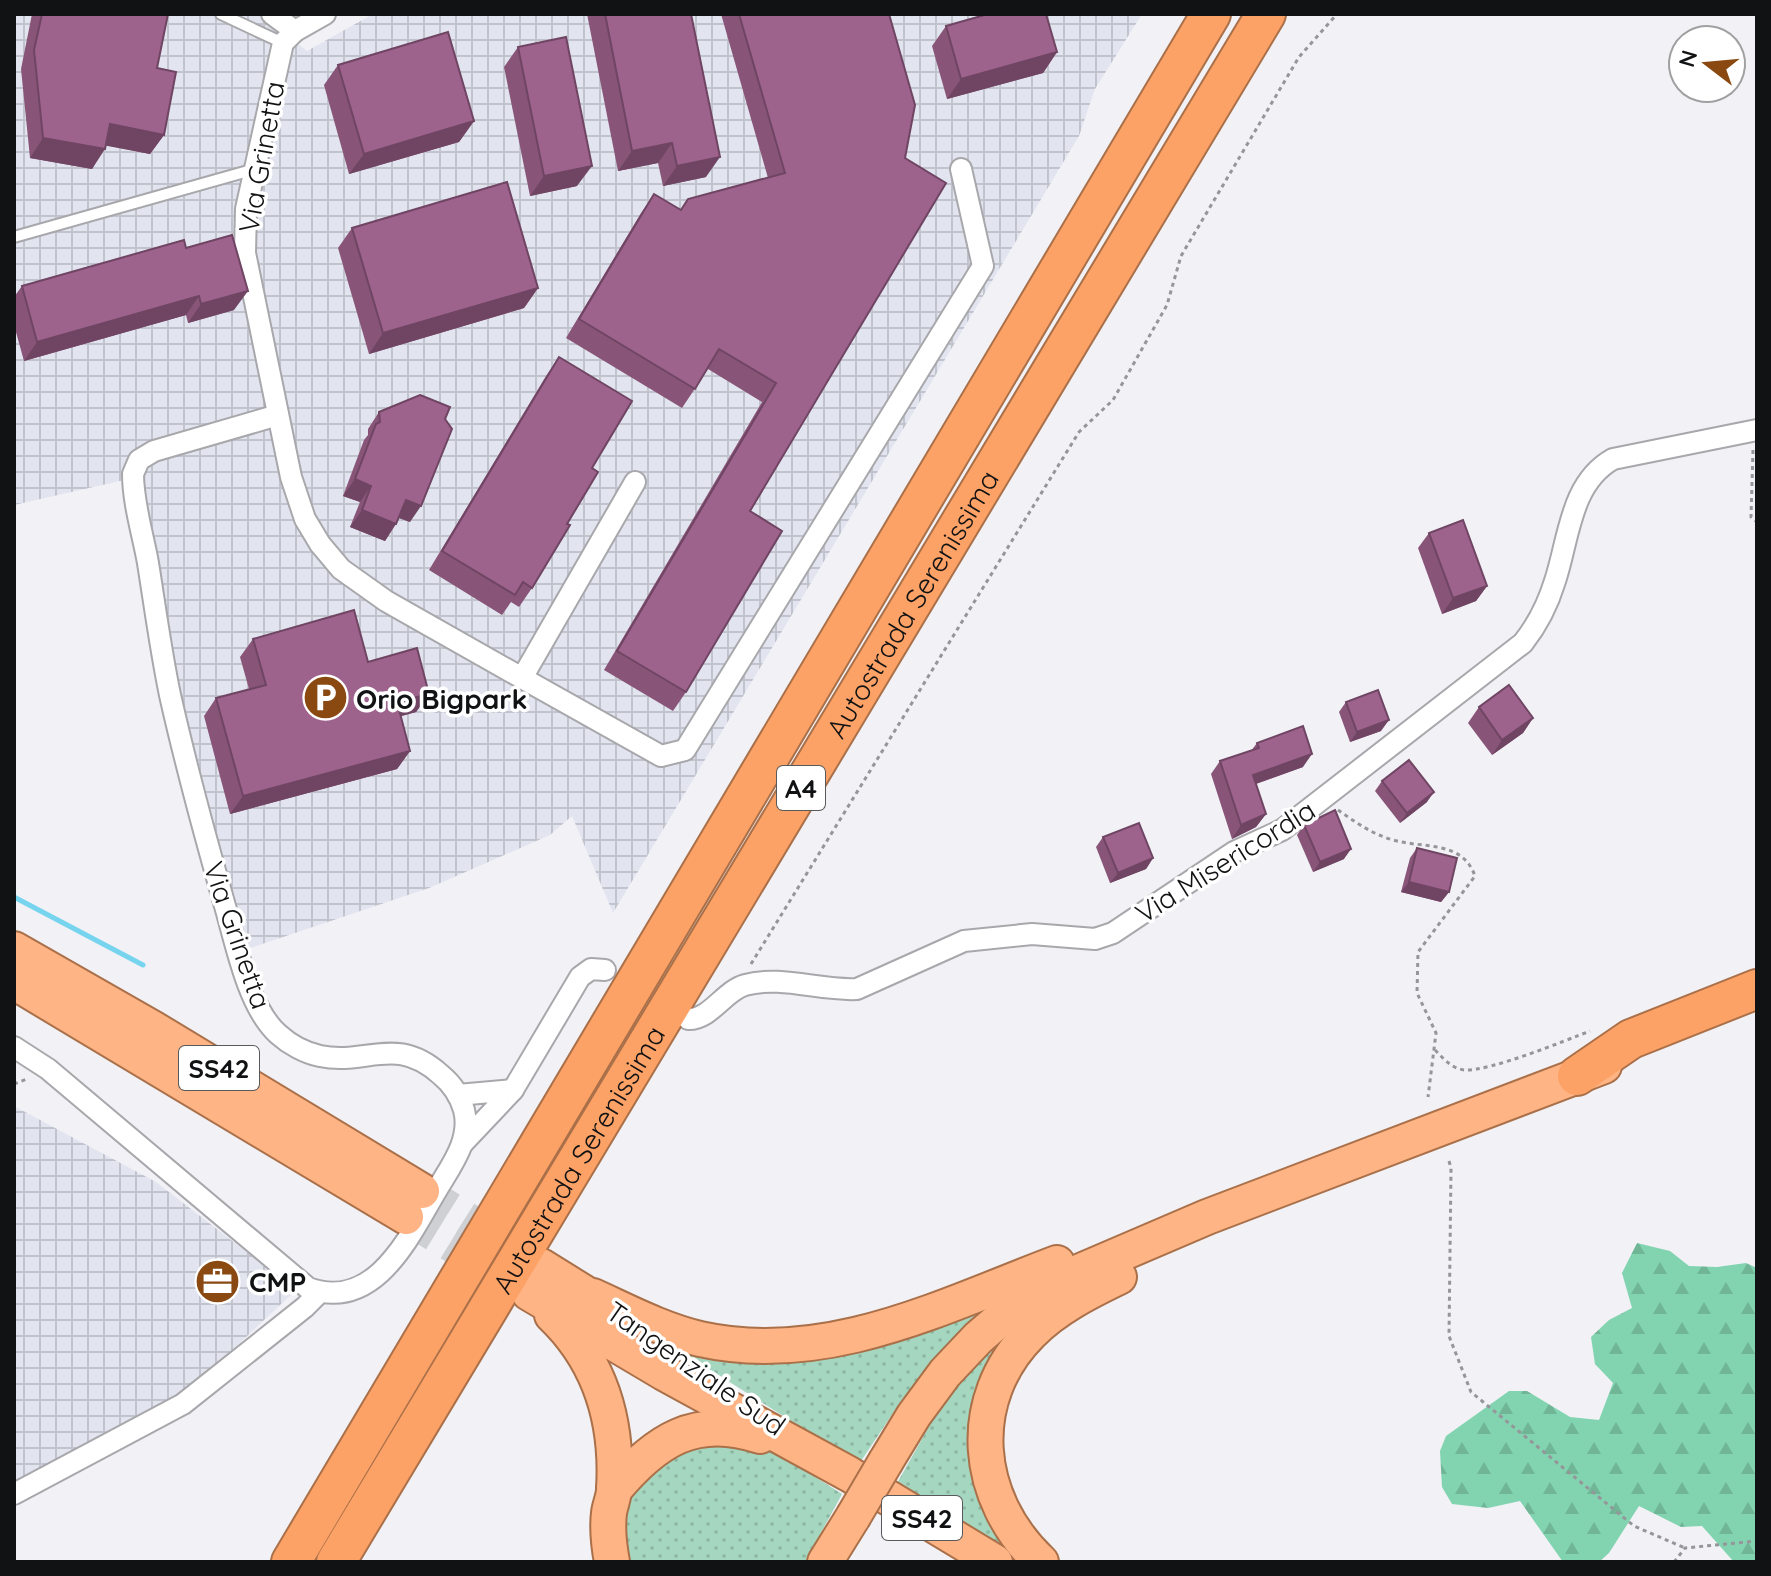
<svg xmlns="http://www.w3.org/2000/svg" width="1771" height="1576" font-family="Quicksand,sans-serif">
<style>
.industrial{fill:url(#industrial-grid)}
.grass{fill:url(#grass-dots)}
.forest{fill:url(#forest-firs)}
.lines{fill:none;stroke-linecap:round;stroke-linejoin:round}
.stream{stroke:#77d4ee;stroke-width:5}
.trunk-tunnel{stroke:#cfd0d4;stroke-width:34;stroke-dasharray:34 17;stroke-linecap:butt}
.service-casing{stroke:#a8a8ac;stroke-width:14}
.minor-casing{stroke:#a8a8ac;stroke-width:24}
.trunk-casing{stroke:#aa7049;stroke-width:38}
.motorway-casing{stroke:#aa7049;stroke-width:42}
.path{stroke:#959699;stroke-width:3;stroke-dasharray:4 4;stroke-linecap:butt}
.service{stroke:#fff;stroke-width:10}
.minor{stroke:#fff;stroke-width:20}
.trunk{stroke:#feb484;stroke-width:34}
.motorway{stroke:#fda266;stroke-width:38}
.trunk-bridge-casing{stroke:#aa7049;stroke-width:38;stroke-linecap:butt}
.trunk-bridge{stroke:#feb484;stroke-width:34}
.wall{fill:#885579}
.shaded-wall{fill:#6f4563}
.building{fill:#9e638d;stroke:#6f4563;stroke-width:2}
.labels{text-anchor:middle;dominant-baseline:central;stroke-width:7;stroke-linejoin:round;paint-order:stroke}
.shield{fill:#fff;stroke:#58595a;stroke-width:2}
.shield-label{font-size:26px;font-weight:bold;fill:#111213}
.street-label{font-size:28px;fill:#111213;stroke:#fff}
.poi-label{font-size:28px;font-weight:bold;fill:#111213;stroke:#fff;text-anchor:start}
</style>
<defs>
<pattern id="industrial-grid" width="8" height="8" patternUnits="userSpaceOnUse" patternTransform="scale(2)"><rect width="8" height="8" fill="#e2e5f0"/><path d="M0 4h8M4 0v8" fill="none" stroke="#c1c3cd"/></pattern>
<pattern id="grass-dots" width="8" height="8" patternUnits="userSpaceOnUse" patternTransform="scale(2)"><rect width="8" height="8" fill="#a5d6bf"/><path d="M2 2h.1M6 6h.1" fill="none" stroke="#8db7a3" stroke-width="1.8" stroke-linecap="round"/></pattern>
<pattern id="forest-firs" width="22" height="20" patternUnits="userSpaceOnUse" patternTransform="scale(2)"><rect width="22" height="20" fill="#82d4b0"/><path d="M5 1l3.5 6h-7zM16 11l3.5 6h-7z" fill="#6fb596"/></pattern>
</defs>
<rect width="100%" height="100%" fill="#f1f1f6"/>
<!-- industrial -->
<g class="industrial">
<polygon points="14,14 259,14 307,51 373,14 1142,14 1095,89 1079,136 613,913 572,816 550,835 429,888 247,949 180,693 142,476 14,505"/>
<polygon points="14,1106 156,1182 296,1290 176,1403 14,1486"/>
</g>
<!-- grass -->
<g class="grass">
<polygon points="1004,1298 908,1398 903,1398 859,1464 676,1348"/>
<path d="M1037,1312L979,1408L1020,1562L896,1485L935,1416L932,1413C963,1373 995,1339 1037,1312Z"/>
<polygon points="694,1437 771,1449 842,1494 805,1562 624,1562 620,1543 628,1493"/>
</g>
<!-- forest -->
<polygon class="forest" points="1637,1243 1670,1251 1689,1266 1717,1267 1746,1263 1757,1268 1757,1562 1734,1562 1702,1526 1681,1527 1639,1506 1609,1553 1599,1562 1563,1562 1520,1501 1488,1508 1452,1504 1442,1487 1440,1451 1446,1436 1509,1391 1527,1391 1570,1417 1599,1420 1613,1383 1595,1364 1591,1337 1609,1320 1632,1308 1622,1273"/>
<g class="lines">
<!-- stream -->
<polyline class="stream" points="14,897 143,965"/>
<!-- trunk-tunnel -->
<g class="trunk-tunnel">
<polyline points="422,1191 541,1266"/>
<polyline points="406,1217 494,1271"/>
</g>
<defs>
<g id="service">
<polyline points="221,14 283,43"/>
<polyline points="14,237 255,169"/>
</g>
<g id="minor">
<polyline points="272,14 295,31"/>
<polyline points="325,14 295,31 283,43 246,209 245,253 291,477 305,519 320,544 341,569 386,601 522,678 635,482"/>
<polyline points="522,678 661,756 685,750 983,266 961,169"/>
<path d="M688,1019C710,1020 724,991 745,985C781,975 820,991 857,989L964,941L1032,934L1095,939L1113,933L1234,852L1282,830L1523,643C1538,624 1548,604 1555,581C1569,539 1570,483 1613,459L1757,430"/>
<path d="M14,1047L48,1069L308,1288C374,1312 408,1239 435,1193C449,1168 472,1141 464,1110C460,1096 452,1084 441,1075C396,1034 367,1066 320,1056C305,1053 289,1044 278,1034C248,1007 236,944 225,906C205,836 186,766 170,695C161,652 155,607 148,563C143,535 133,503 133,474L139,460L154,451L278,415"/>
<polyline points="513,1090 580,977 591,969 605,970"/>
<polyline points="458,1095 513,1090 463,1143"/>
<polyline points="14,1494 183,1404 305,1307 320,1292"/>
</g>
<g id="trunk">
<polyline points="14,949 154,1029 422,1191"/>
<polyline points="14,982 406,1217"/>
<polyline points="541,1266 612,1310"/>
<polyline points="529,1293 664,1373 849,1474 995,1562"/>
<path d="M593,1296C628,1312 662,1330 700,1339C826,1367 943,1306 1057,1263"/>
<path d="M552,1315C601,1362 618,1423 614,1489C614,1497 610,1505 609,1513C607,1529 609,1546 612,1562"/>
<polyline points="886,1461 914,1415 945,1373 978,1338 1013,1308 1060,1280 1207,1217 1604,1066"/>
<path d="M614,1490C655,1441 695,1414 760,1436"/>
<polyline points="825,1562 853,1517"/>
<path d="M1041,1562C974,1499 964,1400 1031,1333C1056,1308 1088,1292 1119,1277"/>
</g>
<g id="motorway">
<polyline points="1577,1076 1631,1039 1757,989"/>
<polyline points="291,1562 1211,14"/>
<path id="s1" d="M336,1562L1266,14"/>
</g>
</defs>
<!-- service casing -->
<use href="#service" class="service-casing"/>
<!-- minor casing -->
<use href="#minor" class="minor-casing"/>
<!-- trunk casing -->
<use href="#trunk" class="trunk-casing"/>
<!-- motorway casing -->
<use href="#motorway" class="motorway-casing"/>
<!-- path -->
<g class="path">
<polyline points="1753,450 1751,517 1757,522"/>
<path d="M1338,810C1355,822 1372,834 1393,840C1425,849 1462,840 1475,876L1418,952L1417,993L1436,1033L1428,1097"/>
<polyline points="751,964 1079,432 1113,400 1167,305 1181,256 1299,57 1337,14"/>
<path d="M1435,1050C1444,1059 1452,1069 1465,1070C1491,1071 1564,1041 1590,1031"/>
<polyline points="14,1084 27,1079"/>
<polyline points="1449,1161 1451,1168 1449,1336 1471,1392 1634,1526 1685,1548"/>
<polyline points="1674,1562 1685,1548 1757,1541"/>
</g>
<!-- service -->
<use href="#service" class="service"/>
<!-- minor -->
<use href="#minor" class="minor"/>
<!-- trunk -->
<use href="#trunk" class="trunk"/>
<!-- motorway -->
<use href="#motorway" class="motorway"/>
<defs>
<polyline id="trunk-bridge" points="853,1517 886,1461"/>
</defs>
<!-- trunk-bridge casing -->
<use href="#trunk-bridge" class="trunk-bridge-casing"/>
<!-- trunk-bridge -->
<use href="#trunk-bridge" class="trunk-bridge"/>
</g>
<!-- wall -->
<g class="wall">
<polygon points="32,14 168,14 157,68 164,135 150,154 106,145 92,169 30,158 21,69"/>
<polygon points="587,14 691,14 706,177 663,186 658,163 618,171"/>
<polygon points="721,14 889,14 750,511 686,692 673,711 604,670 762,402 708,369 682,408 566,338 641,213 654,194 680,210 688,199 768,178"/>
<polygon points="946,26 1057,52 1043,73 947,99 932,46"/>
<polygon points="518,47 577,186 530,196 504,67"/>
<polygon points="338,65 474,121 459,142 349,174 324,85"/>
<polygon points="352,228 538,288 524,308 369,354 338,248"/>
<polygon points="186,248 234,310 188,323 186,315 24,361 14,325 14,297 22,286"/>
<polygon points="559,357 592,468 567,524 532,588 519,607 511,602 502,615 429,570 546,376"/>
<polygon points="379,412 410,522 399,518 385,541 350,527 360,502 343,496 364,440 368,435 368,429"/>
<polygon points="1429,533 1487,586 1476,601 1442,614 1418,548"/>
<polygon points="253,639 368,662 429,694 416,712 401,716 410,751 397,769 230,814 204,716 216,698 249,689 240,657"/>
<polygon points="1346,702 1381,731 1350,742 1339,712"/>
<polygon points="1479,707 1533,718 1523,733 1492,755 1468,723"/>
<polygon points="1257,743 1303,767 1256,784 1266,814 1256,827 1232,839 1211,774 1220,761 1251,751"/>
<polygon points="1382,781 1427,802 1400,823 1375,791"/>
<polygon points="1304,825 1344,859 1313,872 1297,835"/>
<polygon points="1103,837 1153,858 1146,869 1110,883 1096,847"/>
<polygon points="1417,848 1449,892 1441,902 1401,892 1410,858"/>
</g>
<!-- shaded-wall -->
<g class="shaded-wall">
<polygon points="1057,52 1043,73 947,99 961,79"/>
<polygon points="474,121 459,142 349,174 364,154"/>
<polygon points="110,124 164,135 150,154 97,144"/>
<polygon points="43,138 105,149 92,169 30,158"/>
<polygon points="672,143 658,163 618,171 632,151"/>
<polygon points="720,157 706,177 663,186 677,166"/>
<polygon points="592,166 577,186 530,196 544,176"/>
<polygon points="538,288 524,308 369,354 383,333"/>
<polygon points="248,291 234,310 188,323 201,304"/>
<polygon points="199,296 186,315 24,361 37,342"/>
<polygon points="355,479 371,486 360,502 343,496"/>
<polygon points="406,500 421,506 410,522 394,516"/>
<polygon points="362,510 396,524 385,541 350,527"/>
<polygon points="1487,586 1476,601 1442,614 1453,598"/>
<polygon points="429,694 416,712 384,721 397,702"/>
<polygon points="1533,718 1523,733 1492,755 1502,740"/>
<polygon points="1389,720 1381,731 1350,742 1357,732"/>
<polygon points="410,751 397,769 230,814 243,796"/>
<polygon points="1312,754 1303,767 1244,788 1253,775"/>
<polygon points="1434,792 1427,802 1400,823 1407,813"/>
<polygon points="1266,814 1256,827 1232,839 1241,825"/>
<polygon points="1351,849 1344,859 1313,872 1320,862"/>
<polygon points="1153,858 1146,869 1110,883 1118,873"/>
<polygon points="1409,882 1449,892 1441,902 1401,892"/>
</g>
<!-- building -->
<g class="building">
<polygon points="42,14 168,14 157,68 176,72 164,135 110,124 105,149 43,138 34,50"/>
<polygon points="605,14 691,14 720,157 677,166 672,143 632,151"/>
<polygon points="739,14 889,14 915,105 905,158 946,183 750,511 782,531 686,692 617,651 776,383 719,349 695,389 579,319 654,194 681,210 688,199 785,173"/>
<polygon points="988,14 1046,14 1057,52 961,79 946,26"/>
<polygon points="448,32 474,121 364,154 338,65"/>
<polygon points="566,37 592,166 544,176 518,47"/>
<polygon points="507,182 538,288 383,333 352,228"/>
<polygon points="232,235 248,291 201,304 199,296 37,342 22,286 184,240 186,248"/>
<polygon points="559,357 632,401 592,468 598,472 567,524 570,525 532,588 523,582 515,595 442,551"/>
<polygon points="420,395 450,407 445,419 452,429 421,506 406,500 396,524 362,510 371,486 355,479 376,424 380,422 379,412"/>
<polygon points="1463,520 1487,586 1453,598 1429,533"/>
<polygon points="354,610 368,662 417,648 429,694 397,702 410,751 243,796 216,698 266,685 253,639"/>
<polygon points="1509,685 1533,718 1502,740 1479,707"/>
<polygon points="1378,690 1389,720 1357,732 1346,702"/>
<polygon points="1303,726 1312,754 1253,775 1266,814 1241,825 1220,761 1259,748 1257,743"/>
<polygon points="1409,760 1434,792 1407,813 1382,781"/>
<polygon points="1335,810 1351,849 1320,862 1304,825"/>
<polygon points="1139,823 1153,858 1118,873 1103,837"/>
<polygon points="1417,848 1457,858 1449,892 1409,882"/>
</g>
<!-- icons -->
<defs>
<symbol id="parking-disc" viewBox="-11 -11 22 22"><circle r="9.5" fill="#894911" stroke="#fff"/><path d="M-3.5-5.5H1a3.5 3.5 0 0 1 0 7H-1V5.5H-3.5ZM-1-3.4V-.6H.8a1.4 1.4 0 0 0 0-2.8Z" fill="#fff"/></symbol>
<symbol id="office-disc" viewBox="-11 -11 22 22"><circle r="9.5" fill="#894911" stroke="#fff"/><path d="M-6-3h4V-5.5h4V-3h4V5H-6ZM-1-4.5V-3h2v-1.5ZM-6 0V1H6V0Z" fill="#fff"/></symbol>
</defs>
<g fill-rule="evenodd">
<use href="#parking-disc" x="300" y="672" width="51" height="51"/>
<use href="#office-disc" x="192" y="1256" width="51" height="51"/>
</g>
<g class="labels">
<!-- shield labels -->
<g class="shield">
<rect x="777" y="766" width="48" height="44" rx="6"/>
<rect x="179" y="1046" width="80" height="44" rx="6"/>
<rect x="882" y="1496" width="80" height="44" rx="6"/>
</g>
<g class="shield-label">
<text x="801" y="788">A4</text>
<text x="219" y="1068">SS42</text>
<text x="922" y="1518">SS42</text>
</g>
<!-- street labels -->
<g class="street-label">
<text transform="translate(261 157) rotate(-80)">Via Grinetta</text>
<text stroke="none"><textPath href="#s1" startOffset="1118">Autostrada Serenissima</textPath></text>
<text transform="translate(1225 861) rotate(-32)">Via Misericordia</text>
<text transform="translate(238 935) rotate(71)">Via Grinetta</text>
<text stroke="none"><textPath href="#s1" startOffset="470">Autostrada Serenissima</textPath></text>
<text transform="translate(696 1368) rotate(35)">Tangenziale Sud</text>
</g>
<!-- poi labels -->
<g class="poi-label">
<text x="356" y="698">Orio Bigpark</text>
<text x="249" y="1281">CMP</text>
</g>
</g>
<!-- border -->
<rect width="1771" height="1576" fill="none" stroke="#111213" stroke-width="32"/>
<!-- north arrow -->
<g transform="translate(1707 64) rotate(286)"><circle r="38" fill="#ffffff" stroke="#a0a0a1" stroke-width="2"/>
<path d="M0-6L14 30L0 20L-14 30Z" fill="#894911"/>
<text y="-12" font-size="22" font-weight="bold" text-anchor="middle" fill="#111213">N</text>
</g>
</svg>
